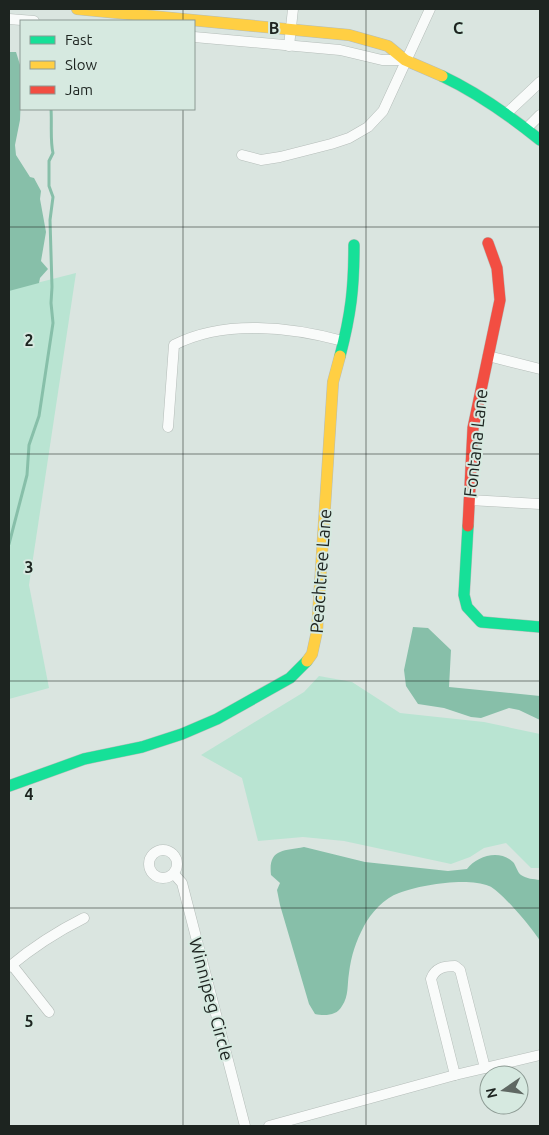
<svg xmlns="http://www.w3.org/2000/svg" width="549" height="1135" font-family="Ubuntu,sans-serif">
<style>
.green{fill:#b9e4d2}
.water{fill:#87bfa9}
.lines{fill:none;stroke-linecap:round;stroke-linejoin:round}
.stream{stroke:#87bfa9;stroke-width:3}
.street-casing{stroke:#b5bdb9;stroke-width:11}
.fast-casing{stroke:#b5bdb9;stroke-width:12}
.slow-casing{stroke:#b5bdb9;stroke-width:12}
.jam-casing{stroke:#b5bdb9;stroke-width:12}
.street{stroke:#f9fbfa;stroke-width:10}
.fast{stroke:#16e098;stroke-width:11}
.slow{stroke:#ffcf43;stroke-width:11}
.jam{stroke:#f24e42;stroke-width:11}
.grid{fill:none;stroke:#1d2420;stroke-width:1;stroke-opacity:0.55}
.labels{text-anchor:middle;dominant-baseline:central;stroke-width:4;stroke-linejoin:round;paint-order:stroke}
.street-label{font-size:18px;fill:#1d2420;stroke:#d6e9e0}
.grid-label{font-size:16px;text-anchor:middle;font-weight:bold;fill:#1d2420;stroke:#d6e9e0;stroke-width:4;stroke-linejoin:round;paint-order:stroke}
</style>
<rect width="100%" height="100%" fill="#dae5e0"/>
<!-- green -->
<g class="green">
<polygon points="76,273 29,585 49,688 9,699 9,290"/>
<polygon points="319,676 352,682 400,713 484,722 540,734 540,868 531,868 506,843 484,848 470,857 451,864 344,841 303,837 258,841 242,778 201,755 304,692"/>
</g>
<!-- water -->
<g class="water">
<polygon points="9,52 16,52 21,68 21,95 20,120 15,145 16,155 30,177 34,178 41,191 40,199 46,232 41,261 48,269 40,278 39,283 9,291"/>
<polygon points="413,627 428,628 451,650 449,687 540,696 540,720 519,710 509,708 481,718 471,717 444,708 418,704 406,686 404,670"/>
<path d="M304,847L365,862L448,871L467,869C477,856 499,849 513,862C516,865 517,872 521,875C527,879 533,879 540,880V941C533,929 500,890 489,886C467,877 420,885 399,893C384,898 371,913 364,926C356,941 351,956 349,973C347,985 349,996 342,1006C337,1016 324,1016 315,1014L309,1004L280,905L277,890L280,883L271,875C268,849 283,851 304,847Z"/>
</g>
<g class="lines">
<!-- stream -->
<path class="stream" d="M9,544L27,475L29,445L39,416L53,323L51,303L52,287L50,220L53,197L49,186V161L53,153C50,141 52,123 51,109"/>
<defs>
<g id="street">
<polyline points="9,19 34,21"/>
<polyline points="194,37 340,50 382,60 405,60"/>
<polyline points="289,46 293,9"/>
<polyline points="507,113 540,82"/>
<polyline points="527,128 540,115"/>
<polyline points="242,155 261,160 280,157 331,144 349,138 368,127 383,111 430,9"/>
<polyline points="488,356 540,369"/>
<path d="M168,427L174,345C224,319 291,327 343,341"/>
<polyline points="469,500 540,504"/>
<circle cx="163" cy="864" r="14"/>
<polyline points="174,874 182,883 245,1126"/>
<polyline points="12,965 49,1012"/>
<path d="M9,967C33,947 56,932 84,918"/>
<path d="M455,1075L431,979C435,968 444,966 455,966L460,970L485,1068"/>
<polyline points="269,1126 455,1075 540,1055"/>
</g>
<g id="fast">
<path d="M442,76C478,93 509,115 540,140"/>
<path d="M340,356C351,314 354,288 354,245"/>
<polyline points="468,526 464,595 467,607 481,622 540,627"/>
<polyline points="9,786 84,759 142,747 182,734 217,719 290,678 307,661"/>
</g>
<g id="slow">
<polyline points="77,9 349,35 388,46 405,60 442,76"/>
<polyline points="307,661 312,654 317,631 333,382 340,356"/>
</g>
<polyline id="jam" points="468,526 473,428 500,300 497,268 488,243"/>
</defs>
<!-- street casing -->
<use href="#street" class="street-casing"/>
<!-- fast casing -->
<use href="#fast" class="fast-casing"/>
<!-- slow casing -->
<use href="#slow" class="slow-casing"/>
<!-- jam casing -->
<use href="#jam" class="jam-casing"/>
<!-- street -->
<use href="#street" class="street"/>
<!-- fast -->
<use href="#fast" class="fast"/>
<!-- slow -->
<use href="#slow" class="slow"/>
<!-- jam -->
<use href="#jam" class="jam"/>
</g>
<!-- grid -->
<path class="grid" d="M183,9V21M366,9V1126M183,109V1126M9,227H540M9,454H540M9,681H540M9,908H540"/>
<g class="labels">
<!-- street labels -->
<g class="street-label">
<text transform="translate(475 443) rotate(-84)">Fontana Lane</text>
<text transform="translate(320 571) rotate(-86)">Peachtree Lane</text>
<text transform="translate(212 999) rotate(75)">Winnipeg Circle</text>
</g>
</g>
<g class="grid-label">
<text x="274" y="34">B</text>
<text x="458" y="34">C</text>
<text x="29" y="346">2</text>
<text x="29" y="573">3</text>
<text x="29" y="800">4</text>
<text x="29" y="1027">5</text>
</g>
<!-- border -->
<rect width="549" height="1135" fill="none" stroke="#1d2420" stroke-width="20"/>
<!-- legend -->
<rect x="20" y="20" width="175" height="90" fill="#d6e9e0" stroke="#8c9a93"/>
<rect x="30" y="36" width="25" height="8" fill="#16e098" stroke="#8c9a93"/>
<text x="65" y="45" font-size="15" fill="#1d2420">Fast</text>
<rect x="30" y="61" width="25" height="8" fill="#ffcf43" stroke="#8c9a93"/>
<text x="65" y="70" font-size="15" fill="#1d2420">Slow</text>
<rect x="30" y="86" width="25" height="8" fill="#f24e42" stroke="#8c9a93"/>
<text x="65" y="95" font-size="15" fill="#1d2420">Jam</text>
<!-- north arrow -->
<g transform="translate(504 1090) rotate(257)"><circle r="24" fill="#d6e9e0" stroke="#8c9a93"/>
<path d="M0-4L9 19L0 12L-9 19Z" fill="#5f6863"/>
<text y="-8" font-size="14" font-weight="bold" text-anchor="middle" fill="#1d2420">N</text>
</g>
</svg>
